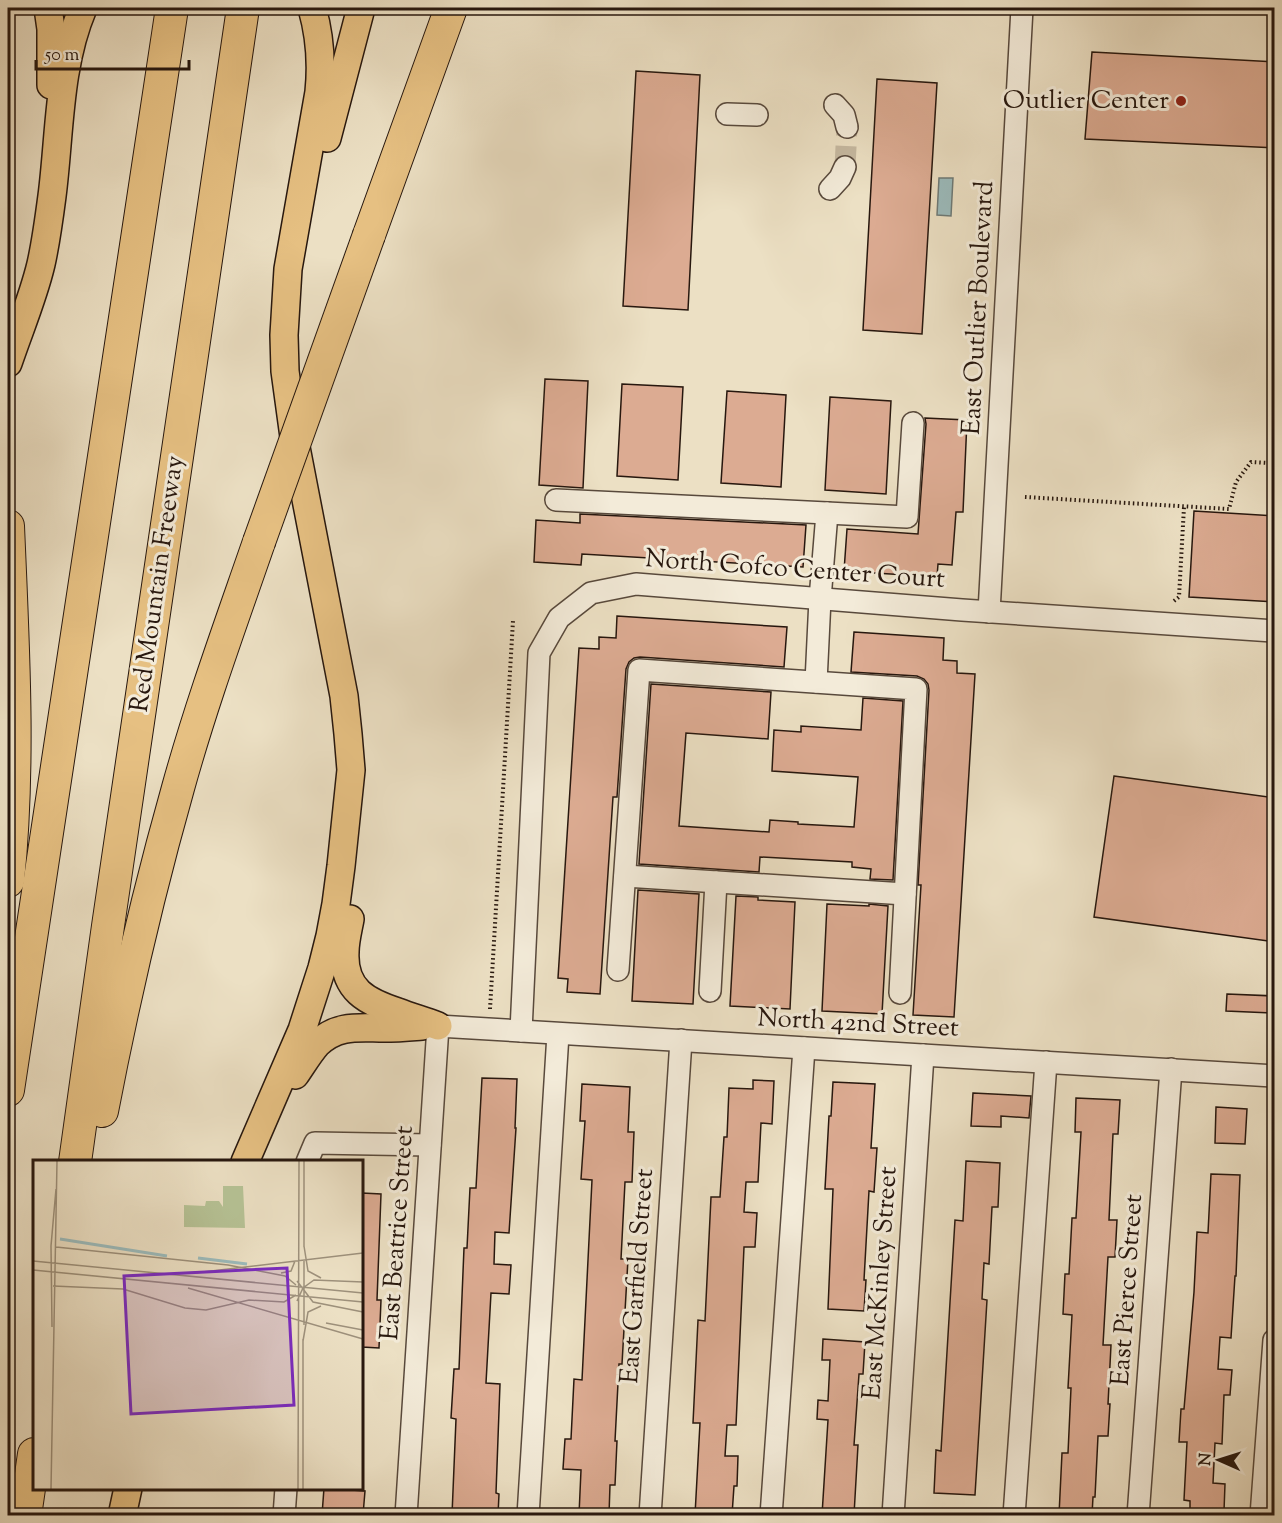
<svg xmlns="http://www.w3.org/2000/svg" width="1282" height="1523" font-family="'Sorts Mill Goudy',serif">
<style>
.water{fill:#9bbbbc;stroke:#6d7976;stroke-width:1.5}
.building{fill:#dcab92;stroke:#27170e;stroke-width:1.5}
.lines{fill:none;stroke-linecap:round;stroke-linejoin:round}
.minor-tunnel{stroke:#c5b8a0;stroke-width:21;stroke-dasharray:21 10;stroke-linecap:butt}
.minor-casing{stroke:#58493c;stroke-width:24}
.major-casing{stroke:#27170e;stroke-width:30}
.highway-casing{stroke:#27170e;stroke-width:34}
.path{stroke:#27170e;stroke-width:4;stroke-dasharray:1.5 3;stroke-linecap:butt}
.minor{stroke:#f3ebd9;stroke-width:21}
.major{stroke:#e6c082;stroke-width:27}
.highway{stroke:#e6c082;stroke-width:32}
.highway-bridge-casing{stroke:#27170e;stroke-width:34;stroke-linecap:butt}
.highway-bridge{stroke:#e6c082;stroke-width:32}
.poi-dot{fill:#8f2418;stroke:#f3ebd9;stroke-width:2}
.labels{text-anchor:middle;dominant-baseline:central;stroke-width:6;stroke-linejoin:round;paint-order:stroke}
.poi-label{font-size:26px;fill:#27170e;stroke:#f3ebd9;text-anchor:end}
.street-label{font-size:26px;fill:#27170e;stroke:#f3ebd9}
.inset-river{fill:none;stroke:#9bbbbc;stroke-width:3}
.inset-road{fill:none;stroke:#9d907b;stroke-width:1.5}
.view{fill:#7b2cbf;fill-opacity:0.15;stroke:#7b2cbf;stroke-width:3}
.inset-edge{fill:none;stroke:#27170e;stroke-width:3}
</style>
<rect width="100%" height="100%" fill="#ece0c4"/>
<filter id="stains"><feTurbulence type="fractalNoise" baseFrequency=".00333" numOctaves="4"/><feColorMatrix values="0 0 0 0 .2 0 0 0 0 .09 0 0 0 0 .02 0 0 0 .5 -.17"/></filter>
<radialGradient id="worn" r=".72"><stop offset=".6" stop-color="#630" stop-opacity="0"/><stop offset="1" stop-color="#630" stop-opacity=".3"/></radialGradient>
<!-- water -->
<polygon class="water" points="939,178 953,178 951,216 937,215"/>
<!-- building -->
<g class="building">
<polygon points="1092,52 1275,62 1275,148 1085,139"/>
<polygon points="636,71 700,75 688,310 623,306"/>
<polygon points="877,79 937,83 922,334 863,330"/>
<polygon points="545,379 588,381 583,488 539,485"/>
<polygon points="622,384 683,387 678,480 617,476"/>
<polygon points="727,391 786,395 781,487 721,483"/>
<polygon points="830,397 891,401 886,494 825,490"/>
<polygon points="925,418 967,420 963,512 956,512 952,565 938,564 937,577 844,571 847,529 918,534 926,424"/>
<polygon points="1194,511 1275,516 1275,602 1189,597"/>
<polygon points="580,514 806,525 803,567 582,554 581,565 534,562 536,520 580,523"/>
<polygon points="617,616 787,627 784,667 640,657 634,658 629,662 626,669 617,797 613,797 600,994 567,992 568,979 558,978 579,648 599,649 599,637 616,638"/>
<polygon points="854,632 944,638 943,660 957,661 957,673 975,674 954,1017 913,1015 921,885 918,885 929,690 928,684 924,679 917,676 851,672"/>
<polygon points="651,684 771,692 768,739 686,733 679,826 769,832 770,820 798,822 798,824 854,827 858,777 772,771 774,730 801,732 801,726 861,730 863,698 903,701 893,880 870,879 871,869 852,867 852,862 760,857 759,872 639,864"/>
<polygon points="1114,776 1275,798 1275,942 1094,917"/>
<polygon points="638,890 699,894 693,1004 632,1001"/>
<polygon points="736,896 758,897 758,900 795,902 790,1009 730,1006"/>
<polygon points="827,904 869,906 869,904 888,906 882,1014 822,1011"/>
<polygon points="1227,994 1275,996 1275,1013 1226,1011"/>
<polygon points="482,1078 517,1079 515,1128 516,1128 509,1233 495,1232 494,1264 511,1265 509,1294 491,1293 486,1383 500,1384 496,1493 499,1494 498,1515 452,1515 456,1419 451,1418 454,1369 459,1369 464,1248 467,1248 470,1188 476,1188"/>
<polygon points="753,1080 774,1081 772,1124 761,1123 758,1182 746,1182 744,1212 757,1213 755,1247 744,1247 736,1425 727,1425 725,1456 738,1456 737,1486 734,1486 732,1515 695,1515 700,1423 693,1423 698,1320 705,1321 711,1197 720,1197 724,1137 727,1137 729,1088 753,1089"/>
<polygon points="833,1082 875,1084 871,1148 877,1148 874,1192 869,1191 864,1280 866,1280 864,1311 828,1309 833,1189 825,1189 829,1116 831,1116"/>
<polygon points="582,1084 630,1087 628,1132 634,1132 632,1182 625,1182 621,1259 628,1259 622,1364 619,1364 615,1441 617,1441 615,1485 610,1485 609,1515 579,1515 581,1470 563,1469 565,1439 571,1439 574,1379 582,1380 592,1180 581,1179 585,1121 580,1121"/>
<polygon points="973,1093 1031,1096 1029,1118 1001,1116 1001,1127 971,1126"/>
<polygon points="1076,1098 1120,1100 1118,1134 1113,1134 1109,1220 1117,1220 1115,1257 1108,1257 1103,1345 1111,1345 1108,1404 1110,1404 1108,1436 1098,1436 1095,1497 1093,1497 1092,1515 1059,1515 1062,1453 1068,1453 1071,1388 1068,1388 1072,1315 1063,1314 1065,1274 1069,1274 1072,1218 1076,1218 1081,1132 1075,1132"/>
<polygon points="1216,1107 1247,1109 1245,1144 1215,1143"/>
<polygon points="966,1161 1000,1163 998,1207 992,1207 989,1264 984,1263 982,1299 987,1300 975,1495 934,1493 936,1450 941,1451 955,1220 963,1221"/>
<polygon points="1211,1174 1240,1175 1236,1276 1235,1276 1231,1338 1220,1337 1218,1369 1232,1370 1230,1395 1224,1395 1222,1444 1215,1443 1213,1483 1225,1484 1224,1511 1190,1510 1190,1501 1184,1500 1187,1442 1179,1442 1181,1409 1184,1409 1194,1292 1197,1232 1208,1233"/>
<polygon points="362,1193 381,1194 377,1300 381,1300 379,1348 362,1347"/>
<polygon points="823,1339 865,1342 863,1374 859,1374 854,1445 858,1445 854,1515 822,1515 828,1420 817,1419 818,1400 828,1401 830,1360 822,1360"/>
<polygon points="324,1488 365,1491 363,1515 322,1515"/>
</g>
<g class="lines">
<!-- minor-tunnel -->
<polyline class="minor-tunnel" points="845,167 847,127"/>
<defs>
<g id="minor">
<polyline points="835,105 844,115 847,127"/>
<polyline points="727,114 757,115"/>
<polyline points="830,189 840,178 845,167"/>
<polyline points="556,500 827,513 820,599 816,682"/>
<polyline points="827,513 907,517 913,423"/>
<polyline points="989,612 1022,8"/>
<polyline points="625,876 905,894"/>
<polyline points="618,970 639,670 916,689 900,993"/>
<polyline points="710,991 716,882"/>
<polyline points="521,1031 539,653 559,618 591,593 636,584 962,610 1274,631"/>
<polyline points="307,1162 315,1143 430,1145"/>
<polyline points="284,1516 286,1488"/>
<polyline points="406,1516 438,1026 1274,1076"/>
<polyline points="528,1516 558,1034"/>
<polyline points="650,1516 681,1040"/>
<polyline points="771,1516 804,1048"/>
<polyline points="893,1516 923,1055"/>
<polyline points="1014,1516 1046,1062"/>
<polyline points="1138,1516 1171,1069"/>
<polyline points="1261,1516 1274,1340"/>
</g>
<g id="major">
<polyline points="48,8 51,29 51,85"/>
<polyline points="327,138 361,8"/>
<path d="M8,363C19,330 33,298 41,264C46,242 49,219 52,196C60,134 58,67 83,8"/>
<path d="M350,919C348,930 345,941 345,952C343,990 367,1002 398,1012C411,1017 425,1021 438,1026"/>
<path d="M295,1075C302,1065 309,1053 317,1044C338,1024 359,1028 384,1028C397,1028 409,1027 422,1026"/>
<path d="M245,1162L302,1030L322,968L330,936L336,904L341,866L351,770L348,734L344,696L294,437L285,371L284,335L288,269L319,92C322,63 320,36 312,8"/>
<polyline points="122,1516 128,1488"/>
</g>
<g id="highway">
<polyline points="369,235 451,8"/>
<path d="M8,526C13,644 20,763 8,881"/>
<polyline points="8,1090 172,8"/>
<path d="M102,1111C123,1002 148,894 178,788C201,705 231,623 259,542"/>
<polyline points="75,1162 108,926 243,8"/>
<polyline points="25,1516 34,1454"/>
</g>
</defs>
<!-- minor casing -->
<use href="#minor" class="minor-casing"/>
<!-- major casing -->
<use href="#major" class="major-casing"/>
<!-- highway casing -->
<use href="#highway" class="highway-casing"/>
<!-- path -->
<g class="path">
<polyline points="1025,497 1229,509 1236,482 1251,462 1268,463"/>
<polyline points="1174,601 1179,597 1184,507"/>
<polyline points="490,1009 513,621"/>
</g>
<!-- minor -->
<use href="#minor" class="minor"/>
<!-- major -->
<use href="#major" class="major"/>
<!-- highway -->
<use href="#highway" class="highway"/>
<defs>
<polyline id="highway-bridge" points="259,542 369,235"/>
</defs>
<!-- highway-bridge casing -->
<use href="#highway-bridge" class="highway-bridge-casing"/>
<!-- highway-bridge -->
<use href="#highway-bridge" class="highway-bridge"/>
</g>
<!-- markers -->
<circle class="poi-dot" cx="1181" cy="101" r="6"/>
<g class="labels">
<!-- poi labels -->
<g class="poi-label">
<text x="1169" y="101">Outlier Center</text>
</g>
<!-- street labels -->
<g class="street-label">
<text transform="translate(979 308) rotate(-87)">East Outlier Boulevard</text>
<text transform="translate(795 570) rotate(4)">North Cofco Center Court</text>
<text transform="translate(158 584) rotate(-82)">Red Mountain Freeway</text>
<text transform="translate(858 1024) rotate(3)">North 42nd Street</text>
<text transform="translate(398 1233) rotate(-86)">East Beatrice Street</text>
<text transform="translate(638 1276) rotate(-86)">East Garfield Street</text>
<text transform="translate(881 1283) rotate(-86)">East McKinley Street</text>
<text transform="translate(1128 1290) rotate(-86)">East Pierce Street</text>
</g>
</g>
<!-- overview -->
<g transform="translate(33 1160)">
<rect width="330" height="330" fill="#ece0c4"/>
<path d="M190,26H210L212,68L151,67V45L172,46L173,41H186L190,47Z" fill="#b6c295"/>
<path class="inset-river" d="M27,79L134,96M165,98L214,104"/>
<path class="inset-road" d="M271,1V87M271,86L275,111L288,118M23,87L195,105L252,116L263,125M0,101L330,133M0,110L330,142M161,113L330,93M248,113L258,111L262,101M264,121L280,142L330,152M20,126L90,129L152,148L173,150L216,140L251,142L263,135M155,128L330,179M264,141L270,128L281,120L330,122M293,163L330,170M271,165V101M19,167L18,86L23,29M270,181L275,152L288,146M18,329L24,1M265,329L266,1M270,329V179"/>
<path class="view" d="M254,108L261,245L98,254L91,116Z"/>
<rect width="330" height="330" class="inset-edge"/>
</g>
<!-- margin -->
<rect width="1282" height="1523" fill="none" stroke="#ece0c4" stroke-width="30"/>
<rect x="9" y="9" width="1264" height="1505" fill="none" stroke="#27170e" stroke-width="3"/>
<rect x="15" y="15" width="1252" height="1493" fill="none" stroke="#27170e" stroke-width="1.5"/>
<!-- north arrow -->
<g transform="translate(1219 1460) rotate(273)" stroke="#f3ebd9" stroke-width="4.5" paint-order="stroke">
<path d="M0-4.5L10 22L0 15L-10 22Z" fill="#27170e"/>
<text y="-9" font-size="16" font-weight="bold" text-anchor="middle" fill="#27170e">N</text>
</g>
<!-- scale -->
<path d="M36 60v9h153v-9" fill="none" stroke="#27170e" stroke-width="3"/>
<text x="45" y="60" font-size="18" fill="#27170e" stroke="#f3ebd9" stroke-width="4.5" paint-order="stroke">50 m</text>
<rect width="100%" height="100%" filter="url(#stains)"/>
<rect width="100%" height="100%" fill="url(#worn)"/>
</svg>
